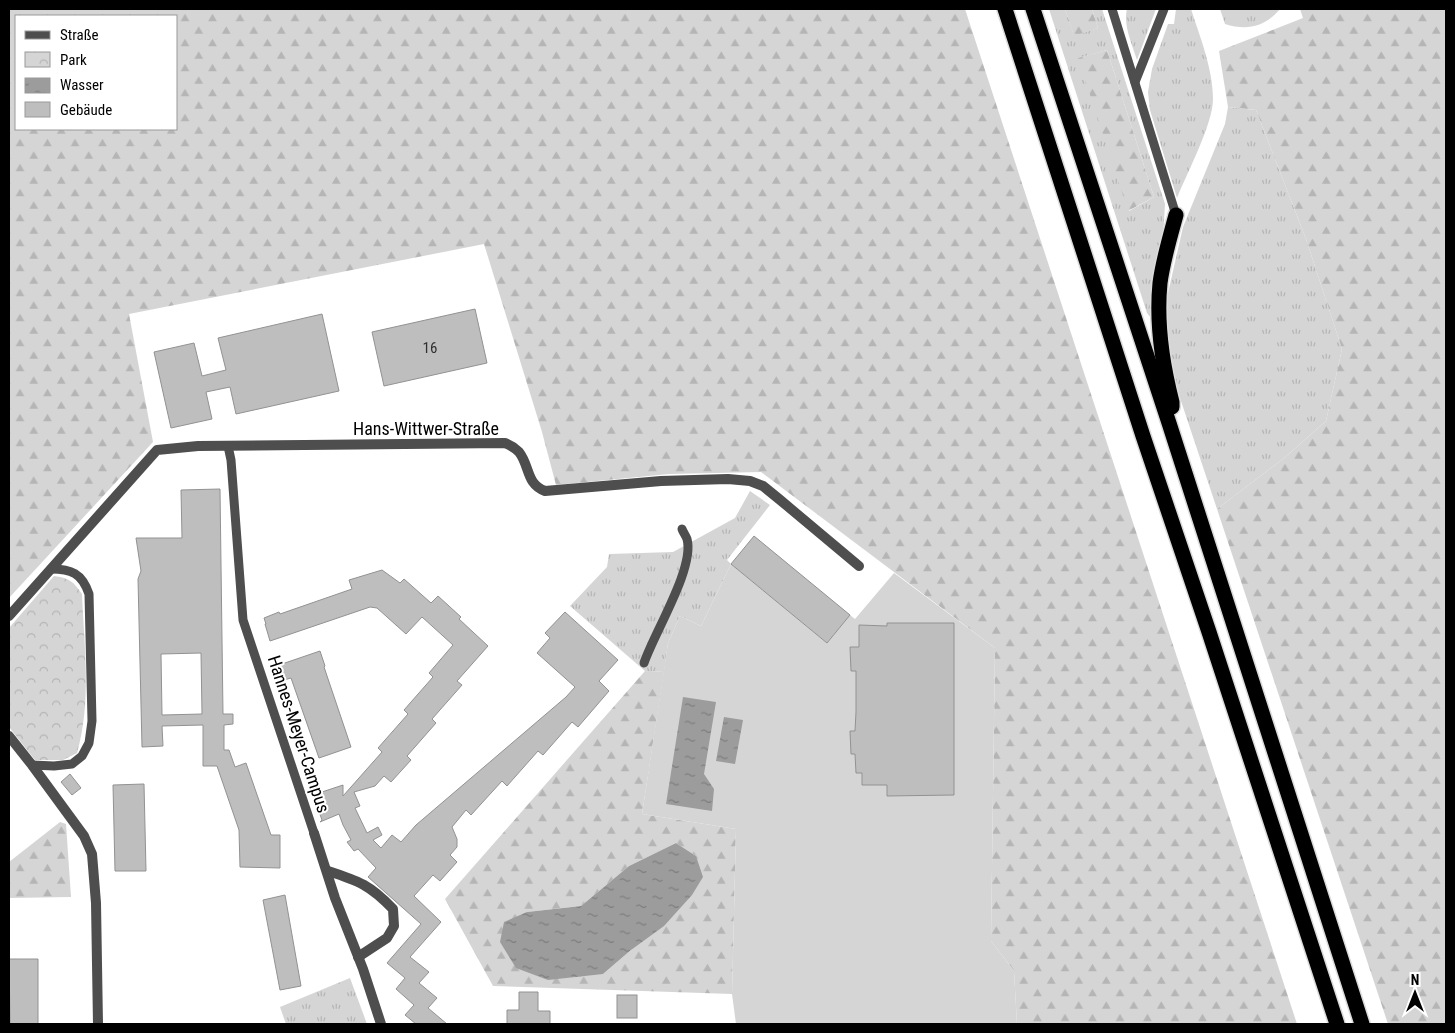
<svg xmlns="http://www.w3.org/2000/svg" width="1455" height="1033" font-family="'Roboto Condensed',sans-serif">
<style>
.grass{fill:url(#grass-tufts);fill-rule:evenodd}
.forest{fill:url(#forest-firs);fill-rule:evenodd}
.park{fill:url(#park-crowns)}
.garden{fill:#d5d5d5}
.water{fill:url(#water-ripples)}
.building{fill:#bebebe;stroke:#929292;fill-rule:evenodd}
.lines{fill:none;stroke-linecap:round;stroke-linejoin:round}
.highway-casing{stroke:#dbdbdb;stroke-width:18}
.lane{stroke:#4e4e4e;stroke-width:9}
.street{stroke:#4e4e4e;stroke-width:10}
.highway{stroke:#000;stroke-width:15}
.labels{text-anchor:middle;dominant-baseline:central;stroke-width:4;stroke-linejoin:round;paint-order:stroke}
.number-label{font-size:15px;fill:#303030}
.street-label{font-size:18px;fill:#000;stroke:#fff}
</style>
<defs>
<pattern id="grass-tufts" width="24" height="20" patternUnits="userSpaceOnUse" patternTransform="scale(1.25)"><rect width="24" height="20" fill="#d5d5d5"/><path d="M3 7l-1-3M5 7V3M7 7l1-3M15 17l-1-3M17 17v-4M19 17l1-3" fill="none" stroke="#b5b5b5"/></pattern>
<pattern id="forest-firs" width="22" height="20" patternUnits="userSpaceOnUse" patternTransform="scale(1.25)"><rect width="22" height="20" fill="#d5d5d5"/><path d="M5 1l3.5 6h-7zM16 11l3.5 6h-7z" fill="#b5b5b5"/></pattern>
<pattern id="park-crowns" width="20" height="18" patternUnits="userSpaceOnUse" patternTransform="scale(1.25)"><rect width="20" height="18" fill="#d5d5d5"/><path d="M2 6a3 3 0 1 1 6 0M12 15a3 3 0 1 1 6 0" fill="none" stroke="#b5b5b5"/></pattern>
<pattern id="water-ripples" width="26" height="14" patternUnits="userSpaceOnUse" patternTransform="scale(1.25)"><rect width="26" height="14" fill="#9c9c9c"/><path d="M2 4q2-2 4 0t4 0M15 11q2-2 4 0t4 0" fill="none" stroke="#7d7d7d"/></pattern>
</defs>
<rect width="100%" height="100%" fill="#fff"/>
<!-- grass -->
<g class="grass">
<path d="M1049,9H1065L1074,35L1098,28L1092,9H1102L1165,204L1163,238L1156,262L1153,280L1151,318L1147,313ZM1107,50L1154,197L1129,211L1079,58Z"/>
<path d="M1127,9H1156L1137,60C1132,44 1123,25 1127,9Z"/>
<path d="M1176,9H1191C1200,37 1213,69 1213,99C1213,124 1187,173 1177,198L1150,110L1148,92L1152,69L1168,24H1174Z"/>
<path d="M1220,9H1280C1265,27 1247,31 1225,24Z"/>
<polygon points="1228,107 1256,110 1306,239 1342,349 1326,421 1283,459 1217,509 1176,386 1166,335 1168,293 1183,227 1225,124"/>
<polygon points="750,491 770,505 727,560 731,564 701,626 680,616 668,643 664,672 645,671 570,606 607,567 609,554 673,552 735,518"/>
<polygon points="350,978 367,1024 286,1024 280,1007"/>
</g>
<!-- forest -->
<g class="forest">
<path d="M9,9H965L1297,1024H1017L1014,971L991,941L995,648L761,472L669,474L556,485L542,432L484,244L129,314L153,442L9,598ZM16,16H176V129H16Z"/>
<polygon points="1065,9 1092,9 1098,28 1074,36"/>
<polygon points="1300,9 1446,9 1446,1024 1388,1024 1217,509 1283,459 1326,421 1342,349 1306,239 1256,110 1228,107 1219,51 1303,18"/>
<polygon points="1107,50 1154,197 1128,211 1078,58"/>
<path d="M645,671L664,672L642,814L736,829L732,994L493,986L445,899ZM676,843L696,856L631,950L603,974L527,912L581,906L629,866Z"/>
<polygon points="60,822 66,824 71,897 9,898 9,862"/>
</g>
<!-- park -->
<path class="park" d="M54,576C69,578 73,581 82,594C84,646 92,702 77,753L63,760H35L9,727V628Z"/>
<!-- garden -->
<polygon class="garden" points="731,564 827,643 850,615 855,619 894,573 995,648 991,941 1014,971 1017,1024 736,1024 732,994 736,829 642,814 668,643 680,616 701,626"/>
<!-- water -->
<g class="water">
<polygon points="683,697 716,702 704,774 714,789 712,811 666,804"/>
<polygon points="724,717 743,720 735,764 716,761"/>
<polygon points="676,843 696,856 703,877 692,895 664,926 631,950 603,974 548,980 516,968 500,942 504,922 527,912 581,906 629,866"/>
</g>
<!-- building -->
<g class="building">
<polygon points="475,309 487,363 384,386 372,332"/>
<polygon points="322,314 339,391 236,414 230,387 206,392 212,419 171,428 154,352 194,343 202,376 226,370 218,338"/>
<path d="M220,489L223,714H233V724L224,725V750H229L235,767L246,763L271,835H280V868L240,867L239,830L217,766H203V725L162,726L163,746L142,747L138,579L141,571L136,538H182L181,490ZM201,653L202,714L162,715L161,654Z"/>
<polygon points="754,536 850,615 827,643 731,564"/>
<polygon points="382,570 400,583 404,579 431,603 438,596 461,617 459,619 488,646 457,681 462,685 432,719 436,723 407,756 411,760 391,782 384,776 375,786 354,792 360,806 355,808 367,833 378,827 382,835 373,840 381,848 392,835 401,842 416,825 566,697 575,687 537,653 550,638 545,633 565,612 618,660 599,681 609,691 578,727 572,722 543,755 538,751 507,786 502,781 471,815 466,810 452,827 457,839 457,847 450,855 457,862 440,881 433,875 414,896 441,922 410,957 429,972 419,983 437,998 428,1008 447,1024 416,1024 405,1015 414,1005 396,989 405,978 387,963 421,924 368,877 376,868 358,849 354,851 347,842 351,840 343,825 339,814 320,822 322,820 313,795 343,785 343,796 382,752 378,748 408,714 404,710 433,677 429,673 453,645 422,617 406,634 377,608 370,607 270,641 265,624 266,624 264,618 279,612 280,614 352,589 349,580"/>
<polygon points="887,623 954,623 954,795 887,796 887,785 862,785 862,773 856,773 855,754 851,754 850,731 855,731 856,712 856,671 851,671 850,647 859,647 859,625 887,626"/>
<polygon points="320,651 325,666 324,667 351,747 319,758 291,678 284,680 279,665"/>
<polygon points="70,774 81,788 72,795 61,782"/>
<polygon points="144,784 146,871 115,871 113,785"/>
<polygon points="285,895 301,986 280,990 263,900"/>
<polygon points="9,959 38,959 38,1024 10,1024"/>
<polygon points="519,992 538,992 538,1011 550,1011 550,1024 507,1024 507,1010 519,1010"/>
<rect x="617" y="995" width="20" height="23"/>
</g>
<g class="lines">
<defs>
<g id="highway">
<polyline points="1005,9 1143,436 1209,632 1337,1024"/>
<polyline points="1033,9 1169,423 1362,1024"/>
<path d="M1172,407V402C1162,363 1156,324 1160,283C1163,260 1170,237 1176,215"/>
</g>
</defs>
<!-- highway casing -->
<use href="#highway" class="highway-casing"/>
<!-- lane -->
<g class="lane">
<polyline points="1112,9 1176,215"/>
<polyline points="1135,82 1164,9"/>
<polyline points="228,446 231,460 243,620 314,833"/>
<path d="M644,663C654,633 695,568 687,539C686,536 683,532 682,529"/>
<path d="M32,765L54,766L72,764L82,756L89,743L92,721L89,594C82,573 71,569 51,569"/>
</g>
<!-- street -->
<g class="street">
<path d="M9,616L157,450L198,446L505,443C510,445 515,448 519,452C530,466 526,484 545,491L661,481L728,479L750,481L763,486L779,499L859,566"/>
<polyline points="9,736 32,765 84,836 92,854 96,903 98,1024"/>
<polyline points="314,833 335,898 363,969 381,1024"/>
<path d="M328,871C359,881 370,885 393,909L394,926L387,938L358,957"/>
</g>
<!-- highway -->
<use href="#highway" class="highway"/>
</g>
<g class="labels">
<!-- number labels -->
<g class="number-label">
<text x="430" y="348">16</text>
</g>
<!-- street labels -->
<g class="street-label">
<text x="426" y="428">Hans-Wittwer-Straße</text>
<text transform="translate(299 734) rotate(72)">Hannes-Meyer-Campus</text>
</g>
</g>
<!-- border -->
<rect width="1455" height="1033" fill="none" stroke="#000000" stroke-width="20"/>
<!-- legend -->
<rect x="15" y="15" width="162" height="115" fill="#ffffff" stroke="#999999"/>
<rect x="25" y="31" width="25" height="8" fill="#4e4e4e" stroke="#999999"/>
<text x="60" y="40" font-size="15" fill="#000000">Straße</text>
<rect x="25" y="52" width="25" height="15" fill="url(#park-crowns)" stroke="#999999"/>
<text x="60" y="65" font-size="15" fill="#000000">Park</text>
<rect x="25" y="78" width="25" height="15" fill="url(#water-ripples)" stroke="#999999"/>
<text x="60" y="90" font-size="15" fill="#000000">Wasser</text>
<rect x="25" y="102" width="25" height="15" fill="#bebebe" stroke="#999999"/>
<text x="60" y="115" font-size="15" fill="#000000">Gebäude</text>
<!-- north arrow -->
<g transform="translate(1415 993)" stroke="#ffffff" stroke-width="4" paint-order="stroke">
<path d="M0-4L9 19L0 12L-9 19Z" fill="#000000"/>
<text y="-8" font-size="14" font-weight="bold" text-anchor="middle" fill="#000000">N</text>
</g>
</svg>
